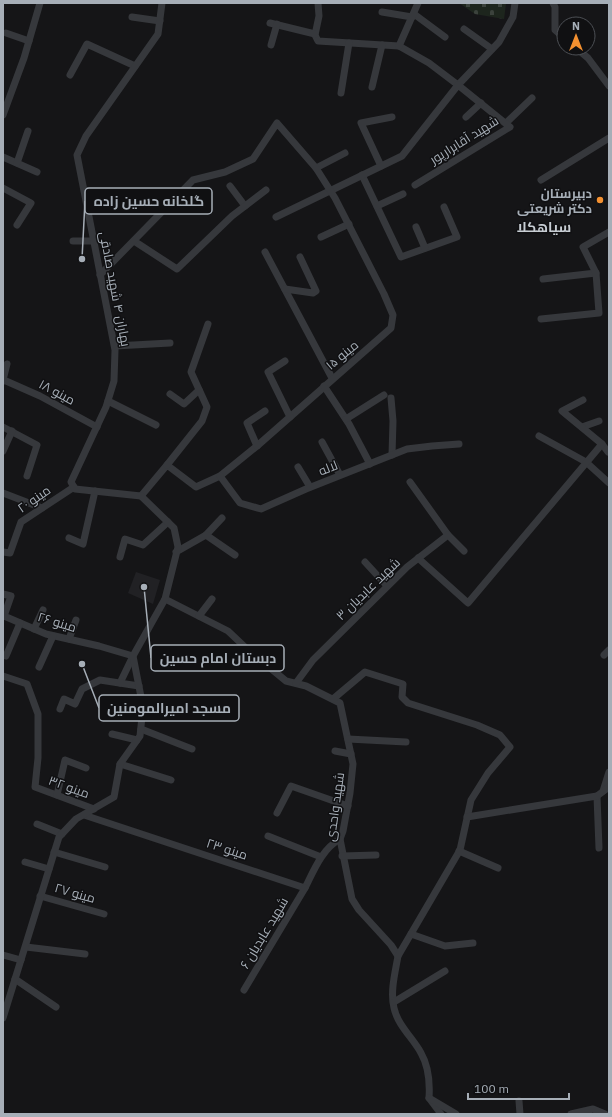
<svg xmlns="http://www.w3.org/2000/svg" width="612" height="1117" font-family="'IBM Plex Sans',Cairo,sans-serif">
<style>
.built{fill:#212124}
.cemetery{fill:url(#cemetery-stones)}
.lines{fill:none;stroke-linecap:round;stroke-linejoin:round}
.minor{stroke:#36383c;stroke-width:7}
.poi-dot{fill:#f39030;stroke:#101012;stroke-width:1.5}
.labels{text-anchor:middle;dominant-baseline:central;stroke-width:3;stroke-linejoin:round;paint-order:stroke}
.street-label{font-size:13px;fill:#a6aeb7;stroke:#101012}
.poi-label{font-size:13px;font-weight:bold;fill:#a6aeb7;stroke:#101012;text-anchor:end}
.neighbourhood-label{font-size:14px;font-weight:bold;fill:#c7cdd3;stroke:#101012}
.leader{fill:none;stroke:#a6aeb7;stroke-width:1.5}
.callout-dot{fill:#a6aeb7;stroke:#101012;stroke-width:1.5}
.callout{fill:#101012;stroke:#a6aeb7;stroke-width:1.5}
.callout-label{font-size:14px;text-anchor:middle;font-weight:bold;fill:#a6aeb7}
</style>
<defs>
<pattern id="cemetery-stones" width="16" height="16" patternUnits="userSpaceOnUse"><rect width="16" height="16" fill="#1d251d"/><path d="M2 7V4a2 2 0 0 1 4 0v3zM10 15v-3a2 2 0 0 1 4 0v3z" fill="#3b423c"/></pattern>
</defs>
<rect width="100%" height="100%" fill="#151517"/>
<!-- built -->
<polygon class="built" points="136,572 160,580 153,604 128,593"/>
<!-- cemetery -->
<polygon class="cemetery" points="459,3 506,3 504,19 475,14"/>
<g class="lines">
<!-- minor -->
<g class="minor">
<polyline points="318,3 319,16 315,35 318,41 399,46 429,63 458,85 499,42 513,17 515,3"/>
<polyline points="553,3 555,7 555,30 564,38"/>
<polyline points="382,12 412,17"/>
<polyline points="414,14 445,37"/>
<polyline points="132,17 160,21"/>
<polyline points="270,23 315,34"/>
<polyline points="464,29 492,49"/>
<polyline points="6,33 29,41"/>
<polyline points="271,45 277,24"/>
<polyline points="399,46 418,3"/>
<polyline points="576,48 588,58 609,86"/>
<polyline points="70,75 87,44 135,66"/>
<polyline points="372,87 382,45"/>
<polyline points="341,93 349,43"/>
<polyline points="3,115 24,58 40,3"/>
<polyline points="466,117 481,103"/>
<polyline points="506,123 532,98"/>
<polyline points="3,157 37,172"/>
<polyline points="17,163 28,131"/>
<polyline points="381,166 361,123 392,117"/>
<polyline points="316,168 345,153"/>
<polyline points="362,175 401,257 457,237 444,207"/>
<polyline points="541,180 609,138"/>
<polyline points="230,186 245,206"/>
<polyline points="3,188 31,203 17,225"/>
<polyline points="377,206 403,194"/>
<polyline points="276,217 402,156 458,85 510,127 415,185"/>
<polyline points="416,227 425,248"/>
<polyline points="321,237 349,224"/>
<polyline points="73,241 94,241"/>
<polyline points="134,241 177,269 232,216 266,190"/>
<polyline points="265,252 332,378"/>
<polyline points="100,275 193,180 225,172 253,159 277,123 316,168 335,198 384,294 393,315 391,328 257,446 220,476 196,487 167,465 141,496"/>
<polyline points="543,279 596,273"/>
<polyline points="285,289 313,293 316,291 300,257"/>
<polyline points="541,319 599,313 596,273 583,247 609,232"/>
<polyline points="115,346 170,343"/>
<polyline points="285,361 268,372 290,417"/>
<polyline points="3,380 7,364"/>
<polyline points="3,381 6,381 40,396 97,427"/>
<polyline points="324,386 349,424 370,464"/>
<polyline points="170,394 184,404 199,390"/>
<polyline points="391,398 393,421 392,455"/>
<polyline points="108,401 156,425"/>
<polyline points="346,419 384,395"/>
<polyline points="3,427 37,445 27,476"/>
<polyline points="582,427 599,421"/>
<polyline points="539,436 586,462 609,483"/>
<polyline points="322,442 340,475"/>
<polyline points="602,444 608,452"/>
<polyline points="257,446 247,423 265,411"/>
<polyline points="3,451 12,431"/>
<polyline points="167,465 202,421 207,407 191,372 208,324"/>
<polyline points="298,467 310,487"/>
<polyline points="220,476 240,503 261,509 306,489 407,449 432,446 459,444"/>
<polyline points="410,482 448,535"/>
<polyline points="3,493 42,508"/>
<polyline points="206,535 222,518"/>
<polyline points="69,538 83,544 95,491"/>
<polyline points="3,552 10,553 21,522 74,487"/>
<polyline points="176,552 206,535 235,555"/>
<polyline points="120,557 125,539 143,545 168,522"/>
<polyline points="418,558 468,603 602,444 562,411 583,400"/>
<polyline points="365,562 387,586"/>
<polyline points="3,594 11,596 4,616 46,634 99,646 133,656 120,683"/>
<path d="M165,599L228,631L246,648L286,681L306,686L340,703L353,764L350,793L343,831L340,839L352,899L359,910L391,945L398,956C395,973 390,992 394,1008C398,1026 413,1038 421,1053C429,1067 430,1083 429,1098L441,1114"/>
<polyline points="199,616 212,599"/>
<polyline points="34,629 43,610"/>
<polyline points="69,639 76,620"/>
<polyline points="604,655 609,650"/>
<polyline points="6,656 20,623"/>
<polyline points="39,667 53,636"/>
<polyline points="3,676 27,684 38,714 38,758 35,787 94,809"/>
<polyline points="296,683 313,660 407,567 448,535 464,551"/>
<polyline points="333,699 365,672 403,684 402,697 408,703 477,725 500,735 510,747 488,773 471,800 460,850 398,956"/>
<polyline points="60,709 64,699 75,704 82,689 100,680 139,686"/>
<polyline points="141,729 192,749"/>
<polyline points="112,734 137,740"/>
<polyline points="348,739 406,742"/>
<polyline points="335,751 351,754"/>
<polyline points="120,764 171,780"/>
<polyline points="603,791 609,772"/>
<polyline points="57,795 65,760 86,768"/>
<polyline points="597,796 599,848"/>
<polyline points="277,813 291,786 348,806"/>
<path d="M84,815L305,888C314,870 322,849 340,839"/>
<polyline points="467,817 597,796 609,787"/>
<polyline points="37,824 62,834"/>
<polyline points="268,836 321,857"/>
<polyline points="459,851 498,868"/>
<polyline points="54,852 105,867"/>
<polyline points="342,856 376,855"/>
<polyline points="25,862 49,869"/>
<polyline points="40,896 104,914"/>
<polyline points="411,934 445,946 473,943"/>
<polyline points="26,947 85,954"/>
<polyline points="3,955 21,960"/>
<polyline points="15,979 56,1007"/>
<polyline points="244,990 305,888"/>
<polyline points="394,1002 445,971"/>
<polyline points="3,1018 59,837 76,819 114,797 120,764 140,736 143,707 133,656 165,599 178,547 174,528 141,496 75,489 71,482 106,407 114,381 115,350 77,155 86,136 158,34 162,3"/>
<polyline points="429,1098 456,1114"/>
<polyline points="519,1101 520,1114"/>
<polyline points="571,1114 593,1109 605,1114"/>
</g>
</g>
<!-- markers -->
<circle class="poi-dot" cx="600" cy="200" r="4"/>
<g class="labels">
<!-- street labels -->
<g class="street-label">
<text transform="translate(464 140) rotate(-32)">شهید آقابرارپور</text>
<text transform="translate(115 289) rotate(79)">بهاران ۴ شهید صادقی</text>
<text transform="translate(342 355) rotate(-40)">مینو ۱۵</text>
<text transform="translate(57 392) rotate(28)">مینو ۱۸</text>
<text transform="translate(328 468) rotate(-22)">لاله</text>
<text transform="translate(34 499) rotate(-35)">مینو ۲۰</text>
<text transform="translate(368 589) rotate(-44)">شهید عابدیان ۳</text>
<text transform="translate(57 622) rotate(17)">مینو ۲۶</text>
<text transform="translate(69 787) rotate(20)">مینو ۳۲</text>
<text transform="translate(335 807) rotate(-82)">شهید واحدی</text>
<text transform="translate(227 849) rotate(18)">مینو ۲۳</text>
<text transform="translate(75 893) rotate(16)">مینو ۲۷</text>
<text transform="translate(264 933) rotate(-59)">شهید عابدیان ۶</text>
</g>
<!-- poi labels -->
<g class="poi-label">
<text x="592" y="193">دبیرستان<tspan x="592" dy="15">دکتر شریعتی</tspan></text>
</g>
<!-- neighbourhood labels -->
<g class="neighbourhood-label">
<text x="544" y="227">سیاهکلا</text>
</g>
</g>
<!-- callouts -->
<path class="leader" d="M82 259L85 201M144 587L151 658M82 664L99 708"/>
<g class="callout-dot">
<circle cx="82" cy="259" r="4"/>
<circle cx="144" cy="587" r="4"/>
<circle cx="82" cy="664" r="4"/>
</g>
<g class="callout">
<rect x="85" y="188" width="127" height="26" rx="4"/>
<rect x="151" y="645" width="133" height="26" rx="4"/>
<rect x="99" y="695" width="140" height="26" rx="4"/>
</g>
<g class="callout-label">
<text x="149" y="206">گلخانه حسین زاده</text>
<text x="218" y="663">دبستان امام حسین</text>
<text x="169" y="713">مسجد امیرالمومنین</text>
</g>
<!-- border -->
<rect width="612" height="1117" fill="none" stroke="#a6aeb7" stroke-width="8"/>
<!-- north arrow -->
<g transform="translate(576 36)"><circle r="19" fill="#101012" stroke="#4c4f54"/>
<path d="M0-3L7 15L0 10L-7 15Z" fill="#f39030"/>
<text y="-6" font-size="11" font-weight="bold" text-anchor="middle" fill="#a6aeb7">N</text>
</g>
<!-- scale -->
<path d="M468 1093v6h101v-6" fill="none" stroke="#a6aeb7" stroke-width="2"/>
<text x="474" y="1093" font-size="12" fill="#a6aeb7" stroke="#101012" stroke-width="3" paint-order="stroke">100 m</text>
</svg>
